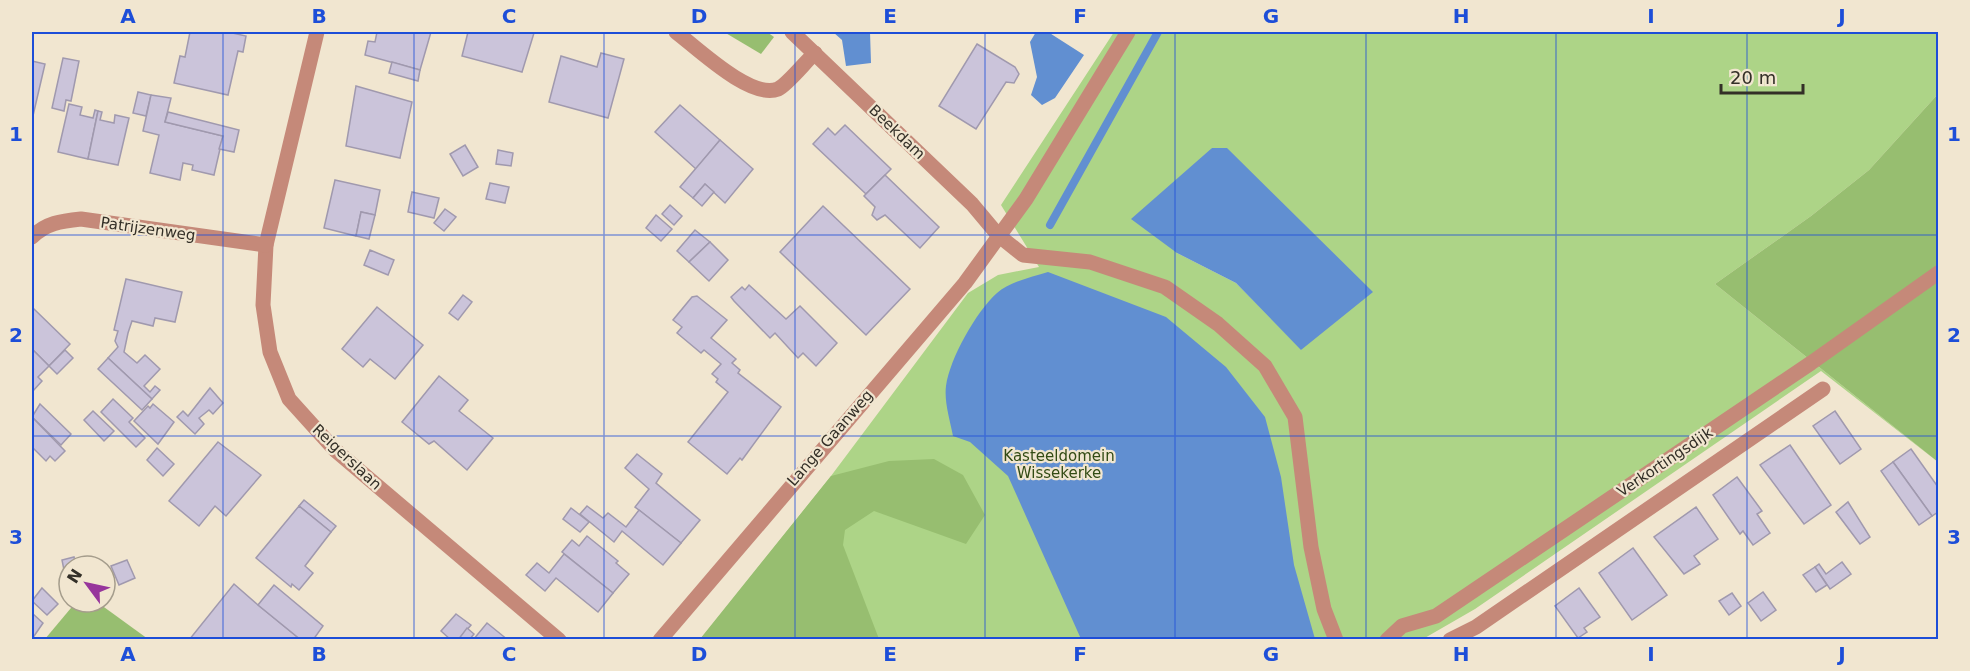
<svg xmlns="http://www.w3.org/2000/svg" width="1970" height="671" font-family="'DejaVu Sans',sans-serif">
<style>
.green{fill:#add487;fill-rule:evenodd}
.forest{fill:#97be70}
.water{fill:#618fd1}
.lines{fill:none;stroke-linecap:round;stroke-linejoin:round}
.stream{stroke:#618fd1;stroke-width:8}
.building{fill:#cbc4da;stroke:#a099ae;stroke-width:1.5}
.street{stroke:#c58979;stroke-width:15}
.grid{fill:none;stroke:#1d4ed8;stroke-width:1.5;stroke-opacity:0.55}
.labels{text-anchor:middle;dominant-baseline:central;stroke-width:4.5;stroke-linejoin:round;paint-order:stroke}
.street-label{font-size:15px;fill:#332f27;stroke:#f1e6d0}
.park-label{font-size:15px;fill:#324b14;stroke:#f1e6d0}
.neatline{fill:none;stroke:#1d4ed8;stroke-width:2}
.grid-label{font-size:20px;text-anchor:middle;font-weight:bold;fill:#1d4ed8}
</style>
<rect width="100%" height="100%" fill="#f1e6d0"/>
<!-- green -->
<path class="green" d="M1114,32H1938V94L1869,170L1811,216L1715,284L1938,462L1821,371L1475,609L1423,639L700,640L831,476L968,293L998,275L1039,267L1001,205ZM1212,148L1302,350L1236,283L1177,253Z"/>
<!-- forest -->
<g class="forest">
<polygon points="724,32 767,32 774,37 761,54"/>
<polygon points="1938,94 1938,462 1715,284 1811,216 1869,170"/>
<polygon points="934,459 963,475 985,515 966,544 874,511 845,530 843,545 879,639 700,639 831,476 889,461"/>
<polygon points="76,602 97,602 148,639 45,639"/>
</g>
<!-- water -->
<g class="water">
<polygon points="833,32 870,32 871,63 846,66 842,40"/>
<polygon points="1036,32 1048,32 1084,55 1055,98 1042,105 1031,95 1037,77 1030,42"/>
<polygon points="1212,148 1227,148 1373,292 1301,350 1236,283 1177,253 1131,219"/>
<path d="M1048,272L1166,317L1226,367L1265,417L1281,477L1294,565L1315,639H1081L1008,476L970,442L953,436C950,420 944,402 946,386C950,358 976,312 997,293C1009,282 1032,277 1048,272Z"/>
</g>
<g class="lines">
<!-- stream -->
<polyline class="stream" points="1050,225 1158,32"/>
</g>
<!-- building -->
<g class="building">
<polygon points="190,32 228,32 246,36 243,52 238,51 228,95 174,83 180,56 185,57"/>
<polygon points="377,32 431,32 420,70 365,55 368,41 375,42"/>
<polygon points="468,32 534,33 522,72 462,56"/>
<polygon points="977,44 1015,67 1019,74 1014,83 1006,82 976,129 939,106"/>
<polygon points="601,53 624,59 608,118 549,102 561,56 597,67"/>
<polygon points="63,58 79,61 71,101 66,100 64,111 52,108"/>
<polygon points="32,61 45,64 32,120"/>
<polygon points="392,62 420,70 418,81 389,73"/>
<polygon points="356,86 412,102 400,158 346,146"/>
<polygon points="138,92 151,95 146,116 133,113"/>
<polygon points="151,95 171,98 165,122 223,136 214,175 192,170 193,165 183,163 180,180 150,173 159,135 143,131"/>
<polygon points="69,104 82,107 80,115 93,118 95,110 98,111 88,159 58,152"/>
<polygon points="680,105 720,140 696,169 655,132"/>
<polygon points="98,111 102,112 100,120 114,123 115,115 129,118 118,165 88,159"/>
<polygon points="168,112 239,130 234,152 219,149 223,136 165,122"/>
<polygon points="845,125 891,169 866,194 813,144 828,128 835,135"/>
<polygon points="720,140 753,169 725,203 705,184 693,198 680,187"/>
<polygon points="465,145 478,167 463,176 450,154"/>
<polygon points="498,150 513,153 511,166 496,164"/>
<polygon points="885,175 939,227 920,248 885,215 877,220 872,215 875,207 864,196"/>
<polygon points="335,180 380,190 375,215 361,212 356,236 324,228"/>
<polygon points="490,183 509,187 505,203 486,199"/>
<polygon points="705,184 714,192 702,206 693,198"/>
<polygon points="412,192 439,198 434,218 408,212"/>
<polygon points="670,205 682,216 674,225 662,214"/>
<polygon points="823,206 910,289 866,335 780,252"/>
<polygon points="445,209 456,217 444,231 434,223"/>
<polygon points="361,212 375,215 369,239 356,236"/>
<polygon points="656,215 672,229 661,241 646,228"/>
<polygon points="695,230 710,242 689,262 677,251"/>
<polygon points="710,242 728,260 709,281 689,262"/>
<polygon points="370,250 394,260 388,275 364,265"/>
<polygon points="126,279 182,292 175,322 155,318 153,326 132,321 128,333 124,352 137,363 145,355 160,369 144,386 150,392 155,386 160,390 152,399 108,358 118,347 115,341 118,331 114,330"/>
<polygon points="749,285 786,319 800,306 837,343 816,366 803,353 798,358 775,333 770,338 734,301 731,297 742,287 745,290"/>
<polygon points="463,295 472,302 458,320 449,313"/>
<polygon points="697,296 727,320 711,338 736,359 732,363 740,370 738,373 781,407 742,460 740,458 727,474 688,442 728,392 716,382 718,379 712,374 721,364 704,350 701,353 677,333 682,327 673,320 692,297"/>
<polygon points="377,307 423,345 395,379 370,359 363,367 342,349"/>
<polygon points="34,309 70,344 49,366 32,349 32,311"/>
<polygon points="32,349 49,366 38,377 42,381 32,392"/>
<polygon points="65,350 73,358 57,374 49,366"/>
<polygon points="108,358 152,399 142,410 98,369"/>
<polygon points="439,376 468,400 459,411 493,438 467,470 434,441 429,444 402,422"/>
<polygon points="210,388 223,403 213,414 209,410 199,418 204,424 195,434 177,417 183,411 188,416"/>
<polygon points="113,399 133,418 129,422 145,438 136,447 101,412"/>
<polygon points="40,404 71,434 61,445 32,417"/>
<polygon points="153,404 174,422 158,444 134,421 148,406 150,408"/>
<polygon points="93,411 114,431 104,441 84,420"/>
<polygon points="1835,411 1861,449 1840,464 1813,426"/>
<polygon points="32,417 65,451 55,461 50,456 46,461 32,447"/>
<polygon points="218,442 261,475 226,516 215,506 199,526 169,501"/>
<polygon points="1790,445 1831,505 1804,524 1760,465"/>
<polygon points="157,448 174,464 163,476 147,460"/>
<polygon points="1911,449 1938,487 1938,512 1932,516 1893,462"/>
<polygon points="637,454 662,474 656,483 700,520 681,543 635,507 649,489 625,468"/>
<polygon points="1893,462 1932,516 1919,525 1881,471"/>
<polygon points="1737,477 1762,511 1757,514 1770,533 1753,545 1743,531 1740,534 1713,495"/>
<polygon points="304,500 336,526 331,532 299,506"/>
<polygon points="1848,502 1870,537 1860,544 1836,512"/>
<polygon points="299,506 331,532 305,566 313,573 299,590 292,584 291,587 256,558"/>
<polygon points="587,506 603,518 608,513 626,527 639,510 681,543 663,565 622,531 614,542 608,537 580,514"/>
<polygon points="1696,507 1718,539 1694,556 1700,564 1684,574 1654,537"/>
<polygon points="571,508 589,522 580,532 563,519"/>
<polygon points="587,536 618,561 616,563 629,574 613,593 562,552 572,540 579,546"/>
<polygon points="1633,548 1667,595 1632,620 1599,573"/>
<polygon points="564,554 613,593 598,612 556,578 545,591 526,575 537,563 549,573"/>
<polygon points="74,557 76,566 69,566 69,574 65,575 62,560"/>
<polygon points="127,560 135,578 119,585 111,566"/>
<polygon points="1842,562 1851,574 1830,589 1815,567 1819,564 1826,574"/>
<polygon points="1815,567 1827,585 1816,592 1803,575"/>
<polygon points="234,584 258,605 301,640 189,640"/>
<polygon points="274,585 323,626 313,640 301,640 258,605"/>
<polygon points="42,588 58,604 47,615 32,601"/>
<polygon points="1579,588 1600,617 1584,628 1587,632 1578,638 1555,606"/>
<polygon points="1763,592 1776,610 1761,621 1748,603"/>
<polygon points="1732,593 1741,606 1729,615 1719,601"/>
<polygon points="32,613 43,623 32,639"/>
<polygon points="456,614 471,625 458,640 451,640 441,631"/>
<polygon points="487,623 508,640 473,640"/>
<polygon points="467,628 474,634 469,640 458,640"/>
</g>
<g class="lines">
<!-- street -->
<g class="street">
<polyline points="317,32 266,245 263,305 270,352 289,399 335,450 559,640"/>
<path d="M676,32C697,48 751,100 778,89C788,84 806,61 815,53"/>
<polyline points="792,32 972,204 998,235 1023,255 1090,262 1165,287 1218,324 1265,366 1295,417 1311,547 1324,609 1336,640"/>
<path d="M32,237C46,223 61,221 81,219L266,245"/>
<polyline points="660,640 965,283 1026,199 1128,32"/>
<polyline points="1387,640 1402,626 1436,616 1811,363 1938,273"/>
<polyline points="1450,640 1476,627 1823,389"/>
</g>
</g>
<!-- grid -->
<path class="grid" d="M223,32V640M414,32V640M604,32V640M795,32V640M985,32V640M1175,32V640M1366,32V640M1556,32V640M1747,32V640M32,235H1938M32,436H1938"/>
<g class="labels">
<!-- street labels -->
<g class="street-label">
<text transform="translate(897 132) rotate(44)">Beekdam</text>
<text transform="translate(148 229) rotate(8)">Patrijzenweg</text>
<text transform="translate(830 438) rotate(-49)">Lange Gaanweg</text>
<text transform="translate(347 457) rotate(43)">Reigerslaan</text>
<text transform="translate(1665 462) rotate(-34)">Verkortingsdijk</text>
</g>
<!-- park labels -->
<g class="park-label">
<text x="1059" y="456">Kasteeldomein<tspan x="1059" dy="17">Wissekerke</tspan></text>
</g>
</g>
<!-- border -->
<rect width="1970" height="671" fill="none" stroke="#f1e6d0" stroke-width="66"/>
<!-- north arrow -->
<g transform="translate(87 584) rotate(303)"><circle r="28" fill="#f1e6d0" stroke="#a59d8c" stroke-width="1.5"/>
<path d="M0-4.5L10 22L0 15L-10 22Z" fill="#97359c"/>
<text y="-9" font-size="16" font-weight="bold" text-anchor="middle" fill="#332f27">N</text>
</g>
<!-- scale -->
<path d="M1721 84v9h82v-9" fill="none" stroke="#332f27" stroke-width="3"/>
<text x="1730" y="84" font-size="18" fill="#332f27" stroke="#f1e6d0" stroke-width="4.5" paint-order="stroke">20 m</text>
<rect x="33" y="33" width="1904" height="605" class="neatline"/>
<g class="grid-label">
<text x="128" y="23">A</text>
<text x="319" y="23">B</text>
<text x="509" y="23">C</text>
<text x="699" y="23">D</text>
<text x="890" y="23">E</text>
<text x="1080" y="23">F</text>
<text x="1271" y="23">G</text>
<text x="1461" y="23">H</text>
<text x="1651" y="23">I</text>
<text x="1842" y="23">J</text>
<text x="16" y="141">1</text>
<text x="1954" y="141">1</text>
<text x="16" y="342">2</text>
<text x="1954" y="342">2</text>
<text x="16" y="544">3</text>
<text x="1954" y="544">3</text>
<text x="128" y="661">A</text>
<text x="319" y="661">B</text>
<text x="509" y="661">C</text>
<text x="699" y="661">D</text>
<text x="890" y="661">E</text>
<text x="1080" y="661">F</text>
<text x="1271" y="661">G</text>
<text x="1461" y="661">H</text>
<text x="1651" y="661">I</text>
<text x="1842" y="661">J</text>
</g>
</svg>
